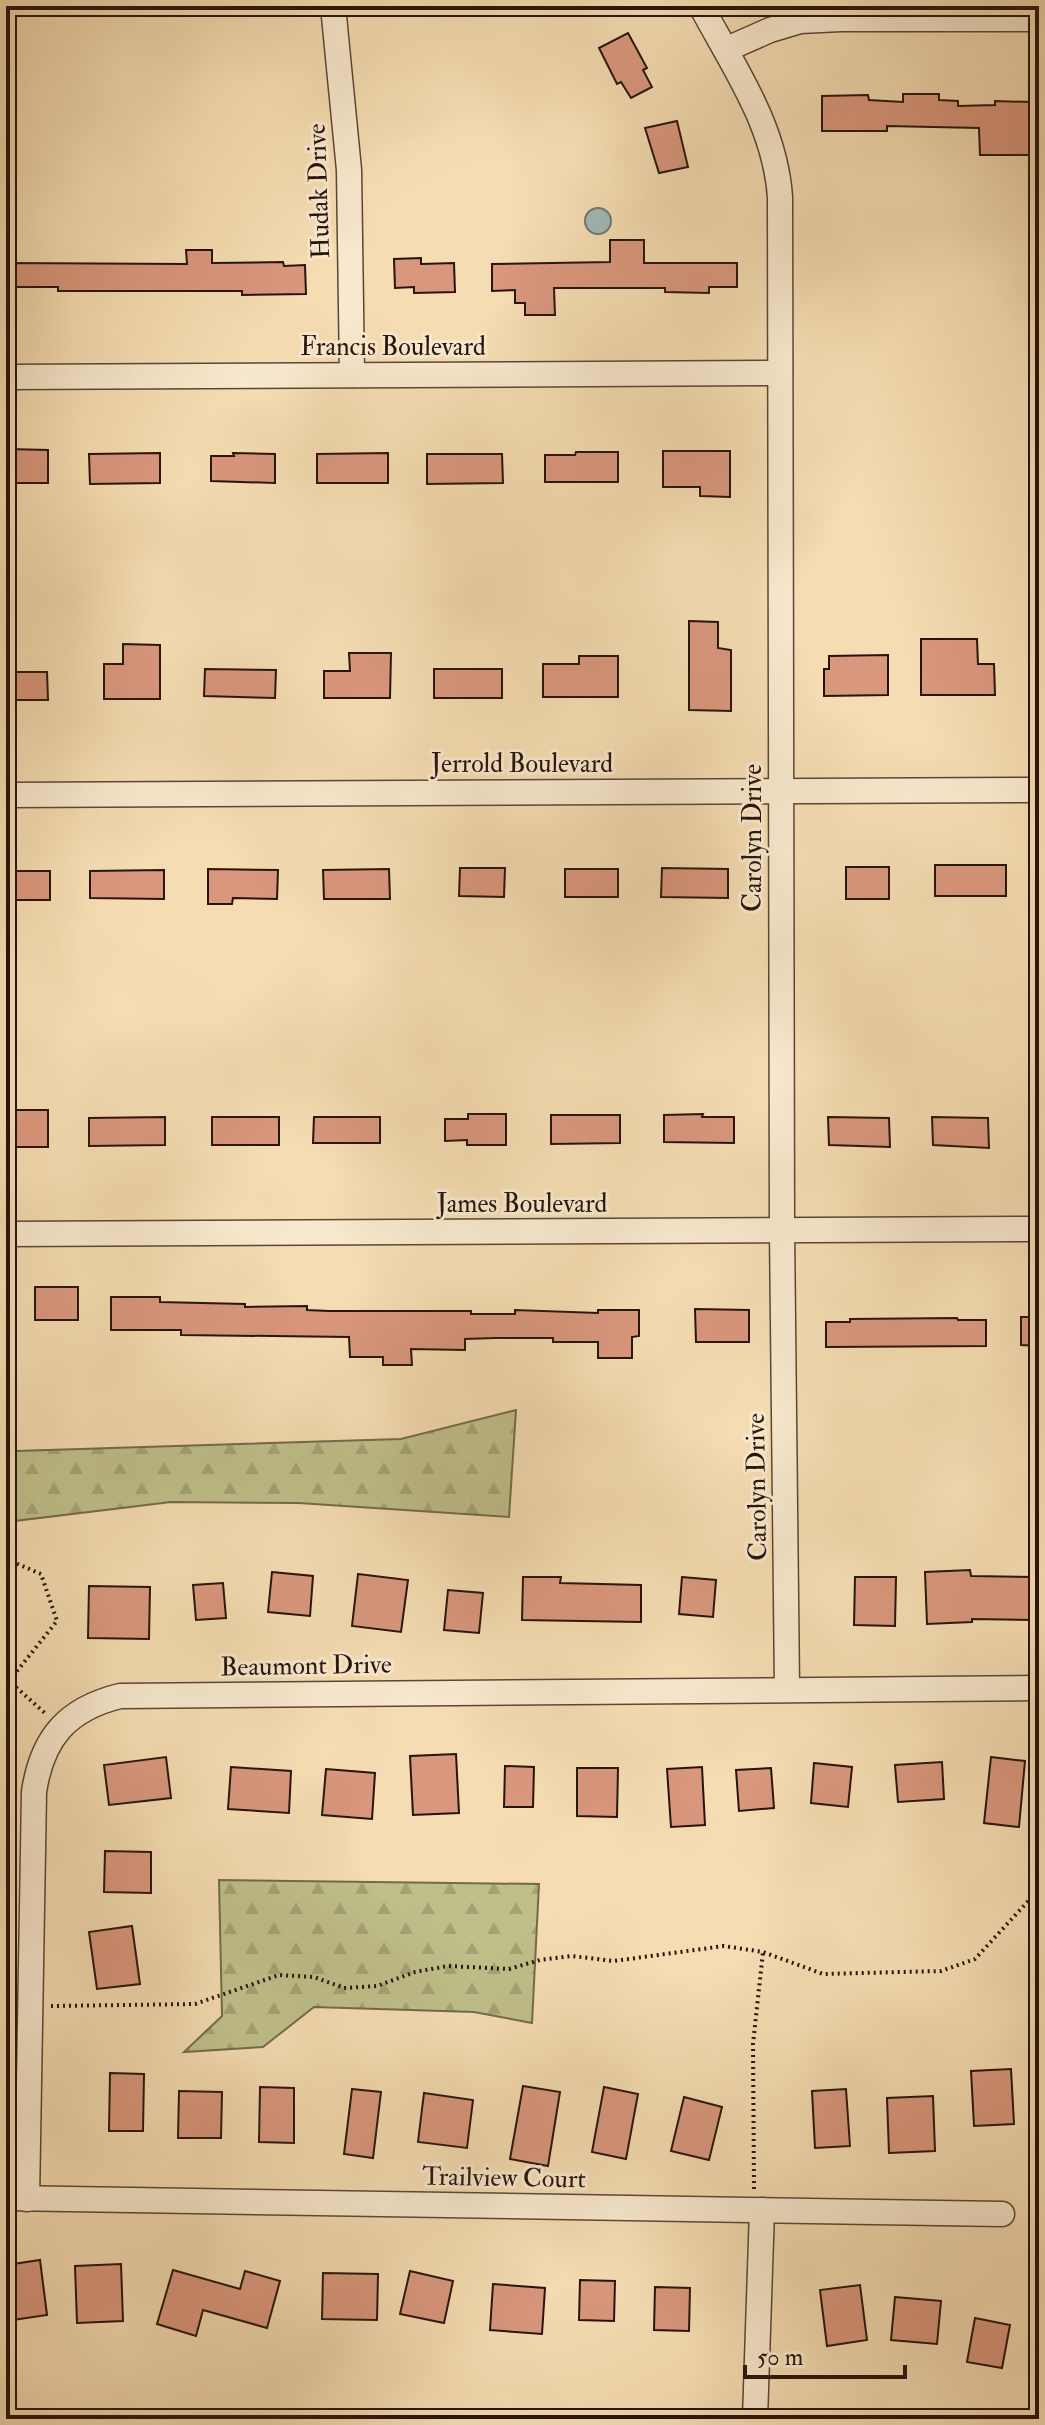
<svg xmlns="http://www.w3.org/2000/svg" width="1045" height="2425" font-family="'IM FELL Double Pica',serif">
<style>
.forest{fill:url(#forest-firs);stroke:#746a4b;stroke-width:2}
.water{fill:#a0b9b6;stroke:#707772;stroke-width:2}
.building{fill:#d9977d;stroke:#28140c;stroke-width:2}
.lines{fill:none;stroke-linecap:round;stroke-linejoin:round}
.minor-casing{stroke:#5b4636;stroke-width:27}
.path{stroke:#28140c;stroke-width:4;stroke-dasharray:2 4;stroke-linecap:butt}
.minor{stroke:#f8e8cd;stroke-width:24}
.labels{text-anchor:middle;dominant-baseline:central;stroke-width:6;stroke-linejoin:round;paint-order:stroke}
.street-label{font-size:26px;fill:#28140c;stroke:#f8e8cd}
</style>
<defs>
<pattern id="forest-firs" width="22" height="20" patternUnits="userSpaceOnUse" patternTransform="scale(2)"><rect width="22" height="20" fill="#bfbf8a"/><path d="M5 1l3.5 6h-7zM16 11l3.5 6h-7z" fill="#a4a376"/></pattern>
</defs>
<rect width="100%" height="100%" fill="#f5dcb2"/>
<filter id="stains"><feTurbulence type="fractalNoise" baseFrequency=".0025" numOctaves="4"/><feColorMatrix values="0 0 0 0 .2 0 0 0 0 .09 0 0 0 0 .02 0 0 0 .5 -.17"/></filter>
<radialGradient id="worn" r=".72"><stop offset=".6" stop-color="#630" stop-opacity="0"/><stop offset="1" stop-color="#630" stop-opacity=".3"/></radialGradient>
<!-- forest -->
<g class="forest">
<polygon points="516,1410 509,1517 299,1503 171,1502 6,1522 6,1478 11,1477 16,1451 401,1439"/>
<polygon points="219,1880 539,1884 532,2023 474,2012 314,2007 263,2047 184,2052 222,2016"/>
</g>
<!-- water -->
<circle class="water" cx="598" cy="221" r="13"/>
<!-- building -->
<g class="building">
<polygon points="628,33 647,68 643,70 652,87 631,98 621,82 617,84 599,48"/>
<polygon points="903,94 939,94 939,100 958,101 958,106 995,105 995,101 1031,102 1032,155 980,155 979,128 887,126 887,131 822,131 822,96 868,95 869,100 903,102"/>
<polygon points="677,121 688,167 659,173 645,128"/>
<polygon points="610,240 644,240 644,263 737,263 737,287 709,287 709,293 665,292 665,288 554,288 555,315 525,315 525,303 515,303 515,290 492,291 492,264 610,262"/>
<polygon points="186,250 212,250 212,263 283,262 284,266 305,265 306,294 242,295 242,291 58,291 58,287 6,287 6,263 187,264"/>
<polygon points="421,258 421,264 454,263 455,292 414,293 414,287 395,288 394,259"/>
<polygon points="8,449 48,450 48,483 6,483"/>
<polygon points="663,451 730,451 730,497 700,496 700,487 663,487"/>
<polygon points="576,452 618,452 618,482 545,482 545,455 575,455"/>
<polygon points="160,453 160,483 90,484 89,454"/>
<polygon points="233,453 275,454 275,483 211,481 211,456 234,456"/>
<polygon points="388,453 388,483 317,483 317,454"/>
<polygon points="427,454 502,454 503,483 427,484"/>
<polygon points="689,621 718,622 718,648 731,650 731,711 689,710"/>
<polygon points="921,639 977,639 978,664 994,664 995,695 921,695"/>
<polygon points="123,644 160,645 160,699 104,699 104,664 123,664"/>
<polygon points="349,653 391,653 390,698 324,698 324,671 350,671"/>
<polygon points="888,655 888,695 824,696 824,669 829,669 829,656"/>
<polygon points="579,656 618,656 618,697 543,697 543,664 579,664"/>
<polygon points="205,669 276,670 275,698 204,696"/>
<rect x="434" y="669" width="68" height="29"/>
<polygon points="6,672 47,672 48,700 6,700"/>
<rect x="935" y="865" width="71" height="31"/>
<rect x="846" y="867" width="43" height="32"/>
<polygon points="460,868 505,868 504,897 459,896"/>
<polygon points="662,868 728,869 728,898 661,897"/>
<polygon points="208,869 278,870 277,899 233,898 232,904 208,904"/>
<polygon points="389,869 390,899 324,899 323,870"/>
<rect x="565" y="869" width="53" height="28"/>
<polygon points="164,870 164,899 90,898 90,871"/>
<polygon points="9,871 50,871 50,900 6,900 6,876 9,876"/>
<polygon points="13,1110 48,1110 48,1147 6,1147 6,1119 13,1119"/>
<polygon points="468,1114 506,1114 506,1145 467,1145 467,1140 445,1141 445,1119 468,1119"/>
<polygon points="703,1114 702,1117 734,1117 734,1143 664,1142 664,1115"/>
<polygon points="551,1115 620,1115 620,1143 551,1144"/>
<polygon points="165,1117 165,1145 89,1146 89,1118"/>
<rect x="212" y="1117" width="67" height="28"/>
<polygon points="314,1117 380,1117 380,1143 313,1143"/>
<polygon points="828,1117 889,1118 890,1147 829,1145"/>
<polygon points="932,1117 988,1118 989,1148 933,1145"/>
<rect x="35" y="1287" width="43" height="33"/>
<polygon points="111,1297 160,1297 160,1302 245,1304 245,1307 307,1306 307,1310 329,1311 471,1311 471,1314 515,1314 515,1310 598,1313 598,1310 639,1310 639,1336 632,1337 632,1358 598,1358 598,1342 553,1342 553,1338 495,1338 465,1339 465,1350 411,1349 412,1365 383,1365 383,1357 350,1357 349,1337 181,1335 181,1330 111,1330"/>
<polygon points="695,1309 749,1310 749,1342 696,1342"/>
<polygon points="1021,1317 1039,1317 1039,1346 1021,1345"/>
<polygon points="957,1318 958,1320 986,1320 986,1346 826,1347 826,1322 850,1322 850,1319"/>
<polygon points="970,1570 971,1576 1037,1577 1037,1620 972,1619 972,1622 927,1624 925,1572"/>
<polygon points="272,1572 313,1576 310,1616 268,1612"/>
<polygon points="358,1574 408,1580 401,1632 352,1626"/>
<polygon points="523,1577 561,1577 560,1583 641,1585 641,1622 522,1620"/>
<polygon points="682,1577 716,1580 713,1617 679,1614"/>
<polygon points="855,1577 896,1577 895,1626 854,1625"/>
<polygon points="223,1583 226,1618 196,1620 193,1585"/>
<polygon points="89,1586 150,1587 149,1639 88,1638"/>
<polygon points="448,1590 483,1593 479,1633 444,1630"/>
<polygon points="456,1754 459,1813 413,1815 410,1756"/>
<polygon points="166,1757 171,1798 109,1805 104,1765"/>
<polygon points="991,1757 1025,1761 1019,1827 984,1823"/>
<polygon points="942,1762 944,1799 898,1802 895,1765"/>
<polygon points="814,1763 852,1767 848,1807 811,1803"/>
<polygon points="505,1766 534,1767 533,1807 504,1807"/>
<polygon points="231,1767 291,1771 289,1813 228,1809"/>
<polygon points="702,1767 705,1825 671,1827 667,1769"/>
<polygon points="577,1768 618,1768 617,1817 577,1816"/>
<polygon points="771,1768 774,1808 739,1811 736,1770"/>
<polygon points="326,1769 375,1773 372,1819 322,1815"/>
<polygon points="105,1851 151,1852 151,1893 104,1892"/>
<polygon points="132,1926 140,1984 97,1989 89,1932"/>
<polygon points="1011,2069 1014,2124 974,2126 971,2071"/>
<polygon points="110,2073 144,2074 143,2131 109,2131"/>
<polygon points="523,2086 560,2092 548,2166 510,2159"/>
<polygon points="260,2087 294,2088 294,2143 259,2142"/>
<polygon points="604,2087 638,2094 626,2159 592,2152"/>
<polygon points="352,2089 381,2092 373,2158 344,2154"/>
<polygon points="846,2089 850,2146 815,2148 812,2091"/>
<polygon points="179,2091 222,2092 221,2138 178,2138"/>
<polygon points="424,2093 473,2100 467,2148 418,2142"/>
<polygon points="933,2096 935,2151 889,2153 887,2098"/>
<polygon points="684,2097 722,2107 709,2160 671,2151"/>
<polygon points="40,2260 47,2315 6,2321 6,2265"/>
<polygon points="121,2264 123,2321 77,2323 75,2266"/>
<polygon points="173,2270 240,2289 245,2271 280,2281 267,2328 203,2310 196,2336 157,2324"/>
<polygon points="410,2271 453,2281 444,2323 400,2314"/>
<polygon points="323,2273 378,2274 377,2320 322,2319"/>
<polygon points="580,2280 615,2281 614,2321 579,2320"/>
<polygon points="493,2284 545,2288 542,2334 490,2330"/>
<polygon points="860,2285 867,2340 827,2346 820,2290"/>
<polygon points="655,2287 690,2288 689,2331 654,2330"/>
<polygon points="895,2297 941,2301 937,2344 891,2340"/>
<polygon points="975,2318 1010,2325 1002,2368 967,2362"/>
</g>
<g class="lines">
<defs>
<g id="minor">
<polyline points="333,6 349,170 352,375"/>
<path d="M701,6C734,68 775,125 780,197L782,1231L787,1689"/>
<polyline points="727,49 770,30 800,21 841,19 1039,19"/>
<polyline points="6,377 780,373"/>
<polyline points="6,795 1039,790"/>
<polyline points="6,1234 1039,1229"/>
<polyline points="6,2198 1002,2214"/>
<path d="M27,2199L34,1792C42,1738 67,1709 120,1696L1039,1688"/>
<polyline points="755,2419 762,2210"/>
</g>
</defs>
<!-- minor casing -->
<use href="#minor" class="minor-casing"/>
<!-- path -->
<g class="path">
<polyline points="6,1559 41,1574 57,1621 9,1681 47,1715"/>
<polyline points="51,2006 195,2004 279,1975 314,1977 344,1988 377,1986 415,1972 448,1966 509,1969 540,1960 572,1956 614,1961 724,1946 763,1952 823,1974 941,1971 975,1959 1031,1898 1039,1885"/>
<polyline points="754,2189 753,2044 763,1952"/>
</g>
<!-- minor -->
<use href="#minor" class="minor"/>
</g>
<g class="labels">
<!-- street labels -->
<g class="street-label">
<text transform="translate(319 191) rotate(-92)">Hudak Drive</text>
<text x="393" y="347">Francis Boulevard</text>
<text x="522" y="764">Jerrold Boulevard</text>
<text transform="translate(753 838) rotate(-90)">Carolyn Drive</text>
<text x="522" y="1204">James Boulevard</text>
<text transform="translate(757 1487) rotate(-91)">Carolyn Drive</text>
<text transform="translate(306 1666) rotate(-1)">Beaumont Drive</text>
<text transform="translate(504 2178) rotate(1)">Trailview Court</text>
</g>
</g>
<!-- margin -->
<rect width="1045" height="2425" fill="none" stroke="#f5dcb2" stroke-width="32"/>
<rect x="8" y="8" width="1029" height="2409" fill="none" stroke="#28140c" stroke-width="4"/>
<rect x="16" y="16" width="1013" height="2393" fill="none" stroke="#28140c" stroke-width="2"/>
<!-- scale -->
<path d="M745 2365v12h160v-12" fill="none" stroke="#28140c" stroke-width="4"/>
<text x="757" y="2365" font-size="24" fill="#28140c" stroke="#f8e8cd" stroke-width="6" paint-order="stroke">50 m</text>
<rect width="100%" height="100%" filter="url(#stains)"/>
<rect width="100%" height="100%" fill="url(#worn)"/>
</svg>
